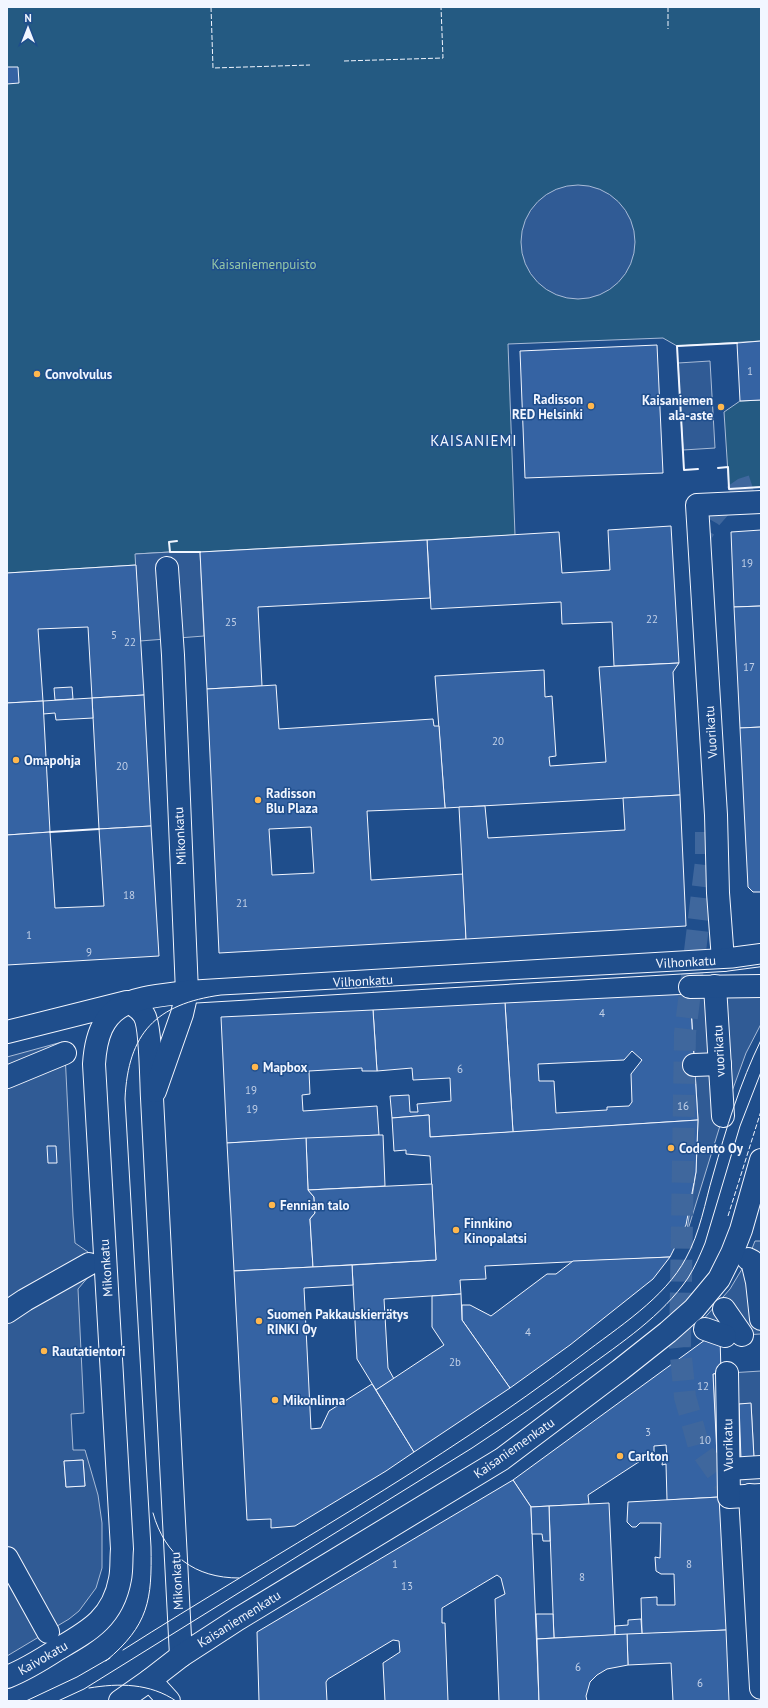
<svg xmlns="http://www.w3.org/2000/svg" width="768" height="1708" font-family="'PT Sans',sans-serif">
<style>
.green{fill:#245a82;stroke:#a8bbd7}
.parking{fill:#305b95;stroke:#a8bbd7;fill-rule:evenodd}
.building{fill:#3563a3;stroke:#f2f6ff;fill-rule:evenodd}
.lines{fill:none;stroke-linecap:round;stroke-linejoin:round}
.street-tunnel{stroke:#3f679d;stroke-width:22;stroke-dasharray:22 11;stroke-linecap:butt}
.street-casing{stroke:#f2f6ff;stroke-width:24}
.secondary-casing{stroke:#f2f6ff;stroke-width:24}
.street{stroke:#1f4e8c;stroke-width:22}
.secondary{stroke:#1f4e8c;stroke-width:22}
.tram{stroke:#f2f6ff;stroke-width:1}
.fence{stroke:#f2f6ff;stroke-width:1;stroke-dasharray:5 2;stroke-linecap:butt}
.wall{stroke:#f2f6ff;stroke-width:2}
.poi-dot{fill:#ffb74d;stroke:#1f4e8c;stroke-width:1.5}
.labels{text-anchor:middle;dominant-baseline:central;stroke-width:3;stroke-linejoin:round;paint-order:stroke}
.number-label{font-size:11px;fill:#c3d1e8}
.park-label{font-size:13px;fill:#97c8a6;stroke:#1f4e8c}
.poi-label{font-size:13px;font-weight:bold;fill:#f2f6ff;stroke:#1f4e8c;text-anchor:start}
.street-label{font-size:13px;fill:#f2f6ff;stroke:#1f4e8c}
.quarter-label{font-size:15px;letter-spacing:1px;fill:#f2f6ff;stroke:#1f4e8c}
</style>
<rect width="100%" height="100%" fill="#1f4e8c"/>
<!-- green -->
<g class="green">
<polygon points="7,7 761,7 761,341 677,346 663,338 508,344 515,535 200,552 170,552 136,554 136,565 7,573"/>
<polygon points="761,400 761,487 729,489 724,412 740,401"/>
</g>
<!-- parking -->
<g class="parking">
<circle cx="578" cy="242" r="57"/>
<polygon points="710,361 715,448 683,450 678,363"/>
<polygon points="170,552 200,552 204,636 140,641 135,554"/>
<polygon points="761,975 761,1024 746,1053 723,1116 686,1236 696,1172 698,1120 690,987"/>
<path d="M62,1042L64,1044L65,1053L73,1216L75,1243L88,1252L89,1276L78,1289L84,1413L71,1414L73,1450H85L98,1495L102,1523V1568L96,1588L79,1611L69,1619L7,1656V1057ZM83,1460L85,1486L66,1487L64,1461Z"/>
<polygon points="755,1241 761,1241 761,1334 725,1336 701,1322 730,1289 748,1259"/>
<path d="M761,1371V1495L719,1497L713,1374ZM739,1404H751L754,1458L741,1459Z"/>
</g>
<!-- building -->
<g class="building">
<polygon points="7,67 18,67 19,83 7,84"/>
<polygon points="761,341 761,400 740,401 737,343"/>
<polygon points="657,345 663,473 525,478 520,351"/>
<polygon points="671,526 679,663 614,666 612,622 562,624 561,602 431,609 427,540 559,532 562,573 610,570 608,530"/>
<polygon points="761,530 761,606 734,607 731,532"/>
<polygon points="427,540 430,598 258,607 262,686 207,689 200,552"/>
<polygon points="136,565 144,695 92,698 88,627 38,629 43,701 7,703 7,573"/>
<polygon points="761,606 761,727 740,728 734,607"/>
<polygon points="679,663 673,672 680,795 445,808 435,676 544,670 545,697 552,696 556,756 549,757 550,766 606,762 599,667"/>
<path d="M276,685L279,729L433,719L434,726H439L445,808L367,811L371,880L463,874L466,939L219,953L207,689ZM311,827L314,873L272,875L269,829Z"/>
<polygon points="72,687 73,699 55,700 54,688"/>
<polygon points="144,695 151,826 99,829 92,698"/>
<polygon points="92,698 93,718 56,720 55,713 43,714 43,701"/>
<polygon points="43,701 50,832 7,835 7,703"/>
<polygon points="761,727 761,892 753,892 748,887 740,728"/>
<polygon points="680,795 686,926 466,939 459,807 485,806 488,838 625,830 623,798"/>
<polygon points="151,826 159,956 7,965 7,835 50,832 55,908 104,906 99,829"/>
<path d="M690,994L698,1120L513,1132L505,1003ZM632,1051L642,1060L631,1074L632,1102L629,1106L607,1107V1110L556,1113L554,1081H539L538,1064L624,1060Z"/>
<polygon points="505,1003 513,1132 430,1137 429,1115 392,1118 390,1096 409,1095 410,1112 418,1112 417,1104 451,1101 450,1078 413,1080 412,1068 377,1071 373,1010"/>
<polygon points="373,1010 377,1071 362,1071 362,1068 309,1071 310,1094 302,1095 303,1111 377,1106 379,1135 227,1143 221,1017"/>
<polygon points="429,1115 430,1137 698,1120 696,1172 686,1225 670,1257 485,1266 486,1279 460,1280 461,1294 384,1299 388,1368 394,1379 376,1390 357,1359 352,1265 436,1260 430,1156 406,1154 406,1150 394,1151 392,1118"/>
<polygon points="379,1135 383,1135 385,1186 308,1190 306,1138"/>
<polygon points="306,1138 308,1190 314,1197 315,1213 310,1219 313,1267 234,1271 227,1143"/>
<polygon points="47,1146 56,1146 57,1163 48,1163"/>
<polygon points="432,1184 436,1260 313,1267 310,1219 315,1213 314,1197 308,1190"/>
<polygon points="670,1257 653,1279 570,1345 510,1388 462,1320 462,1305 470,1305 491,1316 547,1274 556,1274 573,1261"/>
<polygon points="352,1265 353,1285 304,1288 311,1429 321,1428 329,1411 372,1384 414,1452 386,1471 295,1526 271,1528 271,1519 247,1520 234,1271"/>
<polygon points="461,1294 462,1320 510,1388 414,1452 376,1390 444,1345 432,1327 432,1296"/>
<polygon points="709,1337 720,1337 721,1372 713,1374 719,1497 667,1500 666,1464 662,1465 663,1458 667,1458 666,1445 654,1446 654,1452 588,1495 589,1504 531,1507 513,1480"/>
<polygon points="751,1403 754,1458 741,1459 739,1404"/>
<polygon points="83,1460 85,1486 66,1487 64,1461"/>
<polygon points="513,1480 531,1507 539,1701 499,1701 495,1599 505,1594 501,1578 497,1575 442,1608 442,1623 445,1623 448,1701 385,1701 383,1663 400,1652 399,1641 393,1640 328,1679 326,1682 327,1701 259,1701 257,1632"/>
<polygon points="719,1497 726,1630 642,1634 641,1598 657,1597 657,1605 675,1605 674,1574 661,1574 656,1571 655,1557 660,1558 661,1523 640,1523 636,1527 632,1527 627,1522 628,1502"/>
<polygon points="609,1503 615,1635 554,1638 549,1506"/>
<polygon points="549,1506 550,1541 543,1541 542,1534 532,1534 531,1507"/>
<polygon points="536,1614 553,1614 554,1638 537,1639"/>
<polygon points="641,1619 642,1634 615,1635 615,1626 628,1625 628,1620"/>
<polygon points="726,1630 729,1701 673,1701 671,1663 628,1665 627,1634"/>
<polygon points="627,1634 628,1665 607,1669 597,1675 590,1682 586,1696 587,1701 539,1701 537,1639"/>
</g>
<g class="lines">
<!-- street-tunnel -->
<g class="street-tunnel">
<polyline points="700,550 701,535 711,518 726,501 743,489 761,483"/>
<polyline points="706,832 706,861 685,1033 680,1347 685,1397 699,1447 735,1498"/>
</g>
<defs>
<g id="street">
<polyline points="723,960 718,893 716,815 697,505 761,502"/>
<polyline points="715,986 723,1116"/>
<polyline points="690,987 761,986"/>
<path d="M7,1032L127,1002C134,1005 140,1008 144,1015C151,1026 151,1082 152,1098L181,1656"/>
<polyline points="694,1065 720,1064"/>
<polyline points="7,1077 65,1053"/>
<polyline points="155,1091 182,1014 187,992 173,655 167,568"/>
<polyline points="748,1259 752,1261 757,1282 761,1319"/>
<polyline points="724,1309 742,1335"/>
<polyline points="7,1312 25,1300 89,1264"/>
<polyline points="705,1329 725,1336"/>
<polyline points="727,1373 729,1497 761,1495"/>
<polyline points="729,1469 761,1467"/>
<polyline points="750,1495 761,1688"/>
<polyline points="7,1558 48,1632"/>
<polyline points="150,1680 169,1701"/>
</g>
<g id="secondary">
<path d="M7,1677C25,1670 41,1660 58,1649C89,1631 113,1618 120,1579C122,1570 121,1559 122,1549L94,1064C98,999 132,999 187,992L723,960L761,955"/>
<polyline points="120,1701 150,1680 181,1656 238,1619 502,1459 620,1370 668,1332 694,1309 719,1279 732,1253 741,1230 761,1160"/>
</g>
</defs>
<!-- street casing -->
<use href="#street" class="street-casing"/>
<!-- secondary casing -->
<use href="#secondary" class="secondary-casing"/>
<!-- street -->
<use href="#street" class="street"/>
<!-- secondary -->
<use href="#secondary" class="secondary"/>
<!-- tram -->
<g class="tram">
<path d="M153,1513C165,1556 195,1578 239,1578"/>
<path d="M123,1650C277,1552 437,1466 582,1355C617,1328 665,1298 686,1258C700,1233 705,1202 713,1175C726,1129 740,1083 761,1040"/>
<path d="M106,1661C149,1625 152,1600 151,1547L125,1099C128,1033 156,1004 221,995L733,968L761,964"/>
<path d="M89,1688C119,1683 150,1683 176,1701"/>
<polyline points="26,1701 77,1677 110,1658"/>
<path d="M58,1701L84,1689L472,1448C510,1423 547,1397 584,1370C621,1343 662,1316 688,1278C695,1267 700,1255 705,1243L740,1126L761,1072"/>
<polyline points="97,1701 121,1701"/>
</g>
<!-- fence -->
<g class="fence">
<polyline points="211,7 213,68 310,65"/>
<polyline points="668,7 668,29"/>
<polyline points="344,61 443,58 441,7"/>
<polyline points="728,1216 761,1111"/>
</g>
<!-- wall -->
<g class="wall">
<polyline points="718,468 728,467 729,489 761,487"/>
<polyline points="698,469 684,470 677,346 737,343"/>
<polyline points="177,541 169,542 170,552 200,552"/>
<polyline points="50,832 99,829"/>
</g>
</g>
<!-- markers -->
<g class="poi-dot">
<circle cx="37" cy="374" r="4"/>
<circle cx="591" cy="406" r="4"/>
<circle cx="721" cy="407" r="4"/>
<circle cx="16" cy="760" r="4"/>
<circle cx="258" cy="800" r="4"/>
<circle cx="255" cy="1067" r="4"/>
<circle cx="671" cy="1148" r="4"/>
<circle cx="272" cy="1205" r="4"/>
<circle cx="456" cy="1230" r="4"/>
<circle cx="259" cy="1321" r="4"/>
<circle cx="44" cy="1351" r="4"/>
<circle cx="275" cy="1400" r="4"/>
<circle cx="620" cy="1456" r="4"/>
</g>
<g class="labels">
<!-- number labels -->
<g class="number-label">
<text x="750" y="371">1</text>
<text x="747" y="563">19</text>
<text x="652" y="619">22</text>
<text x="231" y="622">25</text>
<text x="114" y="635">5</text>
<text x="130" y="642">22</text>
<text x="749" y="667">17</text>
<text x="498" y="741">20</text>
<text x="122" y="766">20</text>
<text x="129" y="895">18</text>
<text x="242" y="903">21</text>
<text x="29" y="935">1</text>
<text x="89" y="952">9</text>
<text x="602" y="1013">4</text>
<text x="460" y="1069">6</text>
<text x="251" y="1090">19</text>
<text x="683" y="1106">16</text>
<text x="252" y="1109">19</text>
<text x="528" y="1332">4</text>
<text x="455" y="1362">2b</text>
<text x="703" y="1386">12</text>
<text x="648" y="1432">3</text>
<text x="705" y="1440">10</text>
<text x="395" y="1564">1</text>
<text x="689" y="1564">8</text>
<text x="582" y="1577">8</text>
<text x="407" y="1586">13</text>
<text x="578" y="1667">6</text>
<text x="700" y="1683">6</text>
</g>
<!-- park labels -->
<g class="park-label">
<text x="264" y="264">Kaisaniemenpuisto</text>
</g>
<!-- poi labels -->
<g class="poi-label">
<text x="45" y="374">Convolvulus</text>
<text x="583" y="399" text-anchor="end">Radisson<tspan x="583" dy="15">RED Helsinki</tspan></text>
<text x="713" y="400" text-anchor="end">Kaisaniemen<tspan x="713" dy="15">ala-aste</tspan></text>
<text x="24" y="760">Omapohja</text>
<text x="266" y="793">Radisson<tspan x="266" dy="15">Blu Plaza</tspan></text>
<text x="263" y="1067">Mapbox</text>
<text x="679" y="1148">Codento Oy</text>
<text x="280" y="1205">Fennian talo</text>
<text x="464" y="1223">Finnkino<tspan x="464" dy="15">Kinopalatsi</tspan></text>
<text x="267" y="1314">Suomen Pakkauskierrätys<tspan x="267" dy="15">RINKI Oy</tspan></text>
<text x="52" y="1351">Rautatientori</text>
<text x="283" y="1400">Mikonlinna</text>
<text x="628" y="1456">Carlton</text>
</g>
<!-- street labels -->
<g class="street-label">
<text transform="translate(711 732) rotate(-94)">Vuorikatu</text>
<text transform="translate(180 836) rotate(-93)">Mikonkatu</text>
<text transform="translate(686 962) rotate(-3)">Vilhonkatu</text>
<text transform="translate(363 981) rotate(-3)">Vilhonkatu</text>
<text transform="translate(719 1051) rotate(-93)">vuorikatu</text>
<text transform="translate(106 1268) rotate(-94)">Mikonkatu</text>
<text transform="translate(728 1445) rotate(-91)">Vuorikatu</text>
<text transform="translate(514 1448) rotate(-35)">Kaisaniemenkatu</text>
<text transform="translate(177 1581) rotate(-93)">Mikonkatu</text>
<text transform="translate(239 1619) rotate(-32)">Kaisaniemenkatu</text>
<text transform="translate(43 1658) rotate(-30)">Kaivokatu</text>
</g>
<!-- quarter labels -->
<g class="quarter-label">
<text x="474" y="440">KAISANIEMI</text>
</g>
</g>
<!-- border -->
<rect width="768" height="1708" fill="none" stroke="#f2f6ff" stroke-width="16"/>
<!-- north arrow -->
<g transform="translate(28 28)" stroke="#1f4e8c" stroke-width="3" paint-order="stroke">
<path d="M0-3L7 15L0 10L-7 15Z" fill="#f2f6ff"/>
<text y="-6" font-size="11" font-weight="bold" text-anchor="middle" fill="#f2f6ff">N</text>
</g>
</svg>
